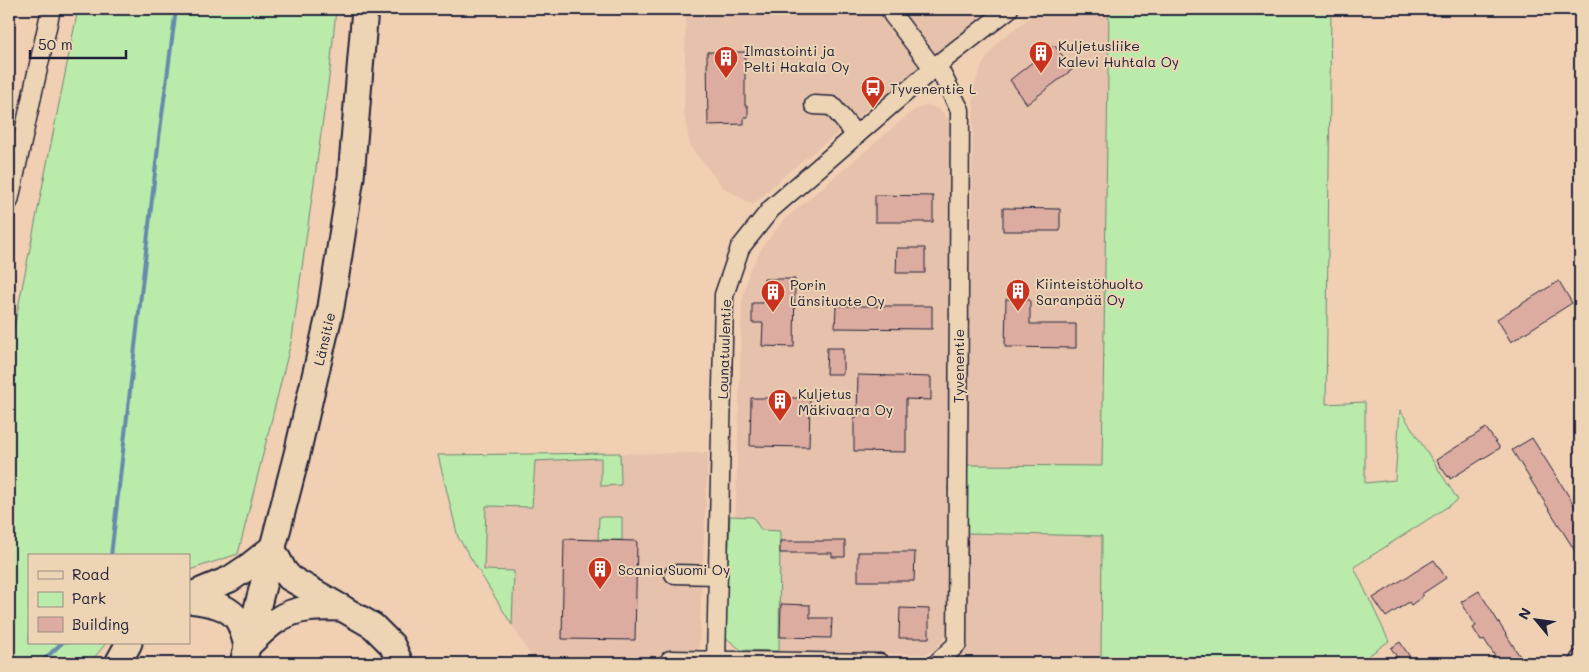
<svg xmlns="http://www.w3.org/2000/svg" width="1589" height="672" font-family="Mali,sans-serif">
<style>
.built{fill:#e6c1ab}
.green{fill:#baebaa;stroke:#6e8672}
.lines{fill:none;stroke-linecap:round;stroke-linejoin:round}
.stream{stroke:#668baa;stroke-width:4}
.building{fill:#dcaca0;stroke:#22223b}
.minor-casing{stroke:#22223b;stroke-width:21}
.highway-casing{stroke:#22223b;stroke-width:29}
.minor{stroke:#ecd4b4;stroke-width:18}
.highway{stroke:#ecd4b4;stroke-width:25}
.labels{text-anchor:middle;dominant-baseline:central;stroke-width:4;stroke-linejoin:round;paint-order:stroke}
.poi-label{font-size:14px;fill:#22223b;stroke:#ecd4b4;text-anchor:start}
.street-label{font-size:14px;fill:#22223b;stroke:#ecd4b4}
</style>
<rect width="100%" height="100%" fill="#f0cfb3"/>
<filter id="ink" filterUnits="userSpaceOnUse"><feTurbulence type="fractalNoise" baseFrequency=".02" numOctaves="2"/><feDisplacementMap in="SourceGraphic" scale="10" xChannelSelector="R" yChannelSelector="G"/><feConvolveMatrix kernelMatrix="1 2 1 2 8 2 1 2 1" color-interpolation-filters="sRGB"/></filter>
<g filter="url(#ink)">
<!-- built -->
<g class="built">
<polygon points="686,9 993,9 787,173 753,205 723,187 690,146 684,112"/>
<polygon points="1041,9 1109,9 1102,467 967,465 974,86 983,63 999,41"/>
<polygon points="928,105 940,110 949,119 953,132 948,626 943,640 934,650 923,654 779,651 780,539 735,538 742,302 749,272 763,246 784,220 914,110"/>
<polygon points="708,453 698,663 532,663 531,656 458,537 438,455"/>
<polygon points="965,533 1102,536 1101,663 964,663"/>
</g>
<!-- green -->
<g class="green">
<polygon points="78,9 336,9 330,70 292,338 238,554 189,570 189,556 29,556 29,643 106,643 90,663 9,663 9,353"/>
<polygon points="1109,9 1331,9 1326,404 1365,402 1365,483 1395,480 1400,410 1458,500 1354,567 1389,641 1358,663 1101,663 1102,536 965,533 967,465 1102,466"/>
<polygon points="620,453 621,485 601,486 601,458 535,461 532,507 486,506 484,570 514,571 512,625 458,537 438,455"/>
<polygon points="730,516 753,517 761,530 780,531 779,651 741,650 725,637"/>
<polygon points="599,517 622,517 622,540 598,540"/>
</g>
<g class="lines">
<!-- stream -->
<g class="stream">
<polyline points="111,556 159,138 176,9"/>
<polyline points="40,663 62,643"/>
</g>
</g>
<!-- building -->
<g class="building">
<polygon points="1054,45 1073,69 1027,104 1010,80"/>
<polygon points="707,52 745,52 745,106 748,106 748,117 744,117 744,124 708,125"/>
<polygon points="875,195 933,196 933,222 875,222"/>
<polygon points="1003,208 1060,209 1060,231 1003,231"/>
<polygon points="897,248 925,248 925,273 896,273"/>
<polygon points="764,279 795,279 794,347 762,346 763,323 752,323 752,303 763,303"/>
<polygon points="1559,281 1572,303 1511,342 1497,319"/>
<polygon points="1006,299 1030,300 1030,324 1076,324 1076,348 1005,347"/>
<polygon points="836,306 932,306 932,329 835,328"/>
<polygon points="827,348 843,348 843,374 826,374"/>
<polygon points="858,375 931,377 931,400 906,399 906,452 854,451 854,417 857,417"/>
<polygon points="751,398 810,398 809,447 750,446"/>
<polygon points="1486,428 1500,448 1450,479 1449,476 1448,477 1436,460"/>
<polygon points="1532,438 1580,514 1580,559 1512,450"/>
<polygon points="564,539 637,541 635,640 562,639"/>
<polygon points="780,541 845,541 845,557 832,557 832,553 780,553"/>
<polygon points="858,552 915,552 914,581 858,581"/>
<polygon points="1434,560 1446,578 1422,594 1423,596 1411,605 1409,602 1386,617 1373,598"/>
<polygon points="1479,591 1524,663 1482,663 1495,656 1484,639 1481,641 1473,628 1476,626 1461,602"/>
<polygon points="781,604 810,605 810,618 832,618 831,638 780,637"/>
<polygon points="900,608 929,609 929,638 899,638"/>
<polygon points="1400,642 1414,663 1401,663 1391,648"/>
</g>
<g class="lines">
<defs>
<g id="minor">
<polyline points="892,14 933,68"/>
<polyline points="937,65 960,110 957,644 937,663"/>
<polyline points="814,105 832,106 856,135"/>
<polyline points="9,201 51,9"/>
<polyline points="674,574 718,575"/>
<polyline points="670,660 880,663"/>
<polyline points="716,663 724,295 740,248 771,209 937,65 1009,9"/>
<polyline points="1578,663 1580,659"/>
</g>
<g id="highway">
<polyline points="272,548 284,571 290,578 373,626 392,645 400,663"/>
<polyline points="189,596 230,579 248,567 272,548"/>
<path d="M189,600C206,602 230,605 239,622C243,630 245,638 247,646"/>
<path d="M247,646C257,637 266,627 277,620C296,607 320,607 342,608"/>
<polyline points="118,663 129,643"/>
<polyline points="243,663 297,454 331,307 351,177 365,9"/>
</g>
</defs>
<!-- minor casing -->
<use href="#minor" class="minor-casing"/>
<!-- highway casing -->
<use href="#highway" class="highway-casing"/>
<!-- minor -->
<use href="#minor" class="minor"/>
<!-- highway -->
<use href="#highway" class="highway"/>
</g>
</g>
<!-- icons -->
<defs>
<symbol id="building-pin" viewBox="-11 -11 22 30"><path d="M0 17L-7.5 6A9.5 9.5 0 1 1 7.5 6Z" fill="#c8321e" stroke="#ecd4b4"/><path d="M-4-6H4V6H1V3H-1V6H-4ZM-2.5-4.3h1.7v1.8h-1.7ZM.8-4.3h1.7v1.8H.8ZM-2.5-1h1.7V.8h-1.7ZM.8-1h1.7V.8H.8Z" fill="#fff"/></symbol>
<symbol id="bus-pin" viewBox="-11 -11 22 30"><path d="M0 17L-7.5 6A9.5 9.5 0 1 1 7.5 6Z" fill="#c8321e" stroke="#ecd4b4"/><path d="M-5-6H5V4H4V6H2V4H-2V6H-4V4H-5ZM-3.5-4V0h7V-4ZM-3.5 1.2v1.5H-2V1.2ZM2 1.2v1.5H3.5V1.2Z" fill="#fff"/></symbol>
</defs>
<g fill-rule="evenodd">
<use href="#building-pin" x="1027" y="39" width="28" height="38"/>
<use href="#building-pin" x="712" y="44" width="28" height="38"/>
<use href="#bus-pin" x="859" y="74" width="28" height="38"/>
<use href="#building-pin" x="1004" y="277" width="28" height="38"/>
<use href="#building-pin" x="759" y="278" width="28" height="38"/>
<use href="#building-pin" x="766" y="387" width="28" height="38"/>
<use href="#building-pin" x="586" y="555" width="28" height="38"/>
</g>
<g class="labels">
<!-- poi labels -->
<g class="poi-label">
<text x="1058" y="45">Kuljetusliike<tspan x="1058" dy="16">Kalevi Huhtala Oy</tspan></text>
<text x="744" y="50">Ilmastointi ja<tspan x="744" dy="16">Pelti Hakala Oy</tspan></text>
<text x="890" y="88">Tyvenentie L</text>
<text x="1036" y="283">Kiinteistöhuolto<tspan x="1036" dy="16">Saranpää Oy</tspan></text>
<text x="790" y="284">Porin<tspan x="790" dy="16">Länsituote Oy</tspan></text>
<text x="798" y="393">Kuljetus<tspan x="798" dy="16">Mäkivaara Oy</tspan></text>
<text x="618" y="569">Scania Suomi Oy</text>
</g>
<!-- street labels -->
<g class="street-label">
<text transform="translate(324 339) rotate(-77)">Länsitie</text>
<text transform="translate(724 349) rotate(-88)">Lounatuulentie</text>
<text transform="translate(958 366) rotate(-90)">Tyvenentie</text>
</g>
</g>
<!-- margin -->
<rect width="1589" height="672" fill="none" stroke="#ecd4b4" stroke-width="30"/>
<rect x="15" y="15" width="1559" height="642" fill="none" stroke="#22223b" stroke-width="2" filter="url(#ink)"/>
<!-- legend -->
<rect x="28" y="554" width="162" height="90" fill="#ecd4b4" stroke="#9b8d84"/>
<rect x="38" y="571" width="25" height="8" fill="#ecd4b4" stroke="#9b8d84"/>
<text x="72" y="580" font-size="15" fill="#22223b">Road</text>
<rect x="38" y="592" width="25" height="15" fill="#baebaa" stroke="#9b8d84"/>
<text x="72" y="604" font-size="15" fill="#22223b">Park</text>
<rect x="38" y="617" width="25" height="15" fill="#dcaca0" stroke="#9b8d84"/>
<text x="72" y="630" font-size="15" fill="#22223b">Building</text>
<!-- north arrow -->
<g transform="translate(1536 620) rotate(299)" stroke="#ecd4b4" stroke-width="4" paint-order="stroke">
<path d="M0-4L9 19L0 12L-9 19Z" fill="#22223b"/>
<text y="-8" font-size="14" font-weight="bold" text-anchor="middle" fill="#22223b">N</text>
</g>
<!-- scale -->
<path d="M30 50v8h96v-8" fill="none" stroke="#22223b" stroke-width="2.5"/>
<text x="38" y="50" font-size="15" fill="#22223b" stroke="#ecd4b4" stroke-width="4" paint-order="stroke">50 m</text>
</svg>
